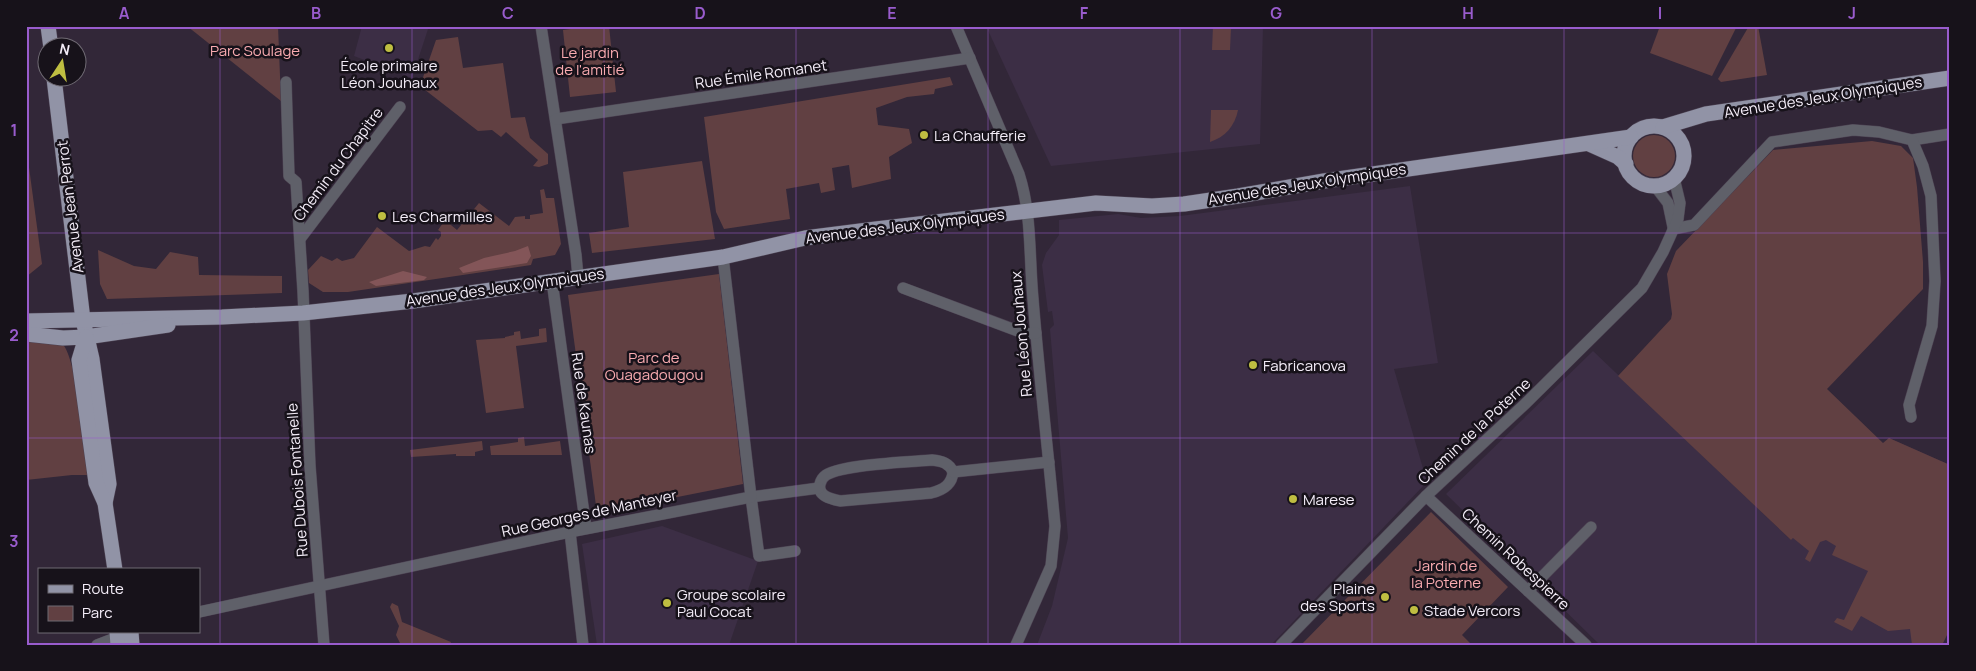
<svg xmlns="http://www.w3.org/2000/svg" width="1976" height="671" font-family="Manrope,sans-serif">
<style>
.built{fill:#3c2e45}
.green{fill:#614042}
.forest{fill:#835558}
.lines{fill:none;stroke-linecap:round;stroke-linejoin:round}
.minor-casing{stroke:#4d4353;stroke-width:12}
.major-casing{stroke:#4d4353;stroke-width:16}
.minor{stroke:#5f6069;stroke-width:11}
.major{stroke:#9193a6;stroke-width:15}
.grid{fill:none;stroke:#995ccd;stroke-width:1;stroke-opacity:0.55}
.poi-dot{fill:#bfbe41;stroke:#17121a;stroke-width:2}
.labels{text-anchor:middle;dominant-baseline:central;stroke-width:5;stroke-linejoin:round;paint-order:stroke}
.park-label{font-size:15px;fill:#f9abb0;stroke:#17121a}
.poi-label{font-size:15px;fill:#f4edf8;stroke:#17121a;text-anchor:start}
.street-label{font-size:15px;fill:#f4edf8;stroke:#17121a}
.neatline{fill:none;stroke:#995ccd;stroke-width:2}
.grid-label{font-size:16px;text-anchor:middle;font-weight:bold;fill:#995ccd}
</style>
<rect width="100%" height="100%" fill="#322738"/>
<!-- built -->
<g class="built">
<polygon points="362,26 429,26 412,78 354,56"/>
<polygon points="986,26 1263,26 1260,144 1051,166"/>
<polygon points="1410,186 1438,363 1394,369 1427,482 1271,645 1037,645 1052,606 1068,538 1050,329 1054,325 1052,311 1048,312 1042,265 1046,253 1059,235 1059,220 1118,214 1141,218 1180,216"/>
<polygon points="1593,351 1791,540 1889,438 1950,465 1950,629 1942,645 1600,645 1446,494"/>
<polygon points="662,526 758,561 729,645 597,645 582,544"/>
</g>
<!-- green -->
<g class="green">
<polygon points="187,26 278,26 281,101"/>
<polygon points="594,26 609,26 616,92 570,97 563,30"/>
<polygon points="1213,26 1231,27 1230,50 1212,50"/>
<polygon points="1660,26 1737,26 1712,76 1650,53"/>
<polygon points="1749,26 1758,26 1767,75 1721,82 1718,79"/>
<polygon points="458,37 463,68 503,63 511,118 525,117 530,138 548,154 548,164 539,167 533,166 538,160 506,132 501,137 492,130 478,131 420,86 436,40"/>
<polygon points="950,77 953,85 935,89 934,94 907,97 876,108 878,125 909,129 912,143 889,157 891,179 852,188 849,165 832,168 835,190 821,193 819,183 786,189 790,219 724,229 716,212 704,117"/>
<path d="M1211,110H1238C1235,126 1225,137 1210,142Z"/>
<circle cx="1654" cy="156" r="21"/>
<polygon points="1872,141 1901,146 1913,158 1917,187 1923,262 1923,289 1827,389 1883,443 1889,438 1950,465 1950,629 1942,645 1912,645 1910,629 1888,631 1861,616 1852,631 1834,622 1837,618 1844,620 1868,571 1832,555 1836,546 1826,540 1820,542 1810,562 1805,559 1809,551 1793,538 1791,540 1618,376 1671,319 1672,314 1667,274 1676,251 1773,150"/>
<polygon points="26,145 42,264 26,277"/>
<polygon points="702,161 715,239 592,253 589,233 629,227 623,172"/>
<polygon points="544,189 546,198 554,198 561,244 555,255 533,259 531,265 348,292 323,292 309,283 308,270 321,256 332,261 337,258 342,261 354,258 377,227 409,251 425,246 430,247 436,238 438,240 441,236 441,232 438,230 445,220 457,230 479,203 509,226 515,217 525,216 525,219 530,219 530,215 543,213 540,190"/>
<polygon points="98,250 134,266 156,269 170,252 198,257 199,275 282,276 282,293 107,299 100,284"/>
<polygon points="719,274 743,484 597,513 568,295"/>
<polygon points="546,328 547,342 516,346 524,408 486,413 476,340 505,338 505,337 514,335 514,332 520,331 521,339 539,336 539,329"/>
<path d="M26,338C35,339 54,340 61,343C76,351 86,454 90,475H72L26,480Z"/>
<polygon points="524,437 525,446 560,441 562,455 491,455 490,446 518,442 518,438"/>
<polygon points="482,441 483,450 475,452 475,456 456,456 456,454 411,457 410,450"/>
<polygon points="1431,512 1508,587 1462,635 1472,645 1301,645"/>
<polygon points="392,603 398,606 402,622 451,642 450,645 401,645 396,635 399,626 390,607"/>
</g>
<!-- forest -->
<g class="forest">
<polygon points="528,246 531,256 527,263 463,273 459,268 484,258 515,251"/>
<polygon points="403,271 427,277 424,280 376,286 369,282"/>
</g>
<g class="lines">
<defs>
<g id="minor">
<polyline points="541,26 576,255 578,277"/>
<path d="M956,26L1019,174C1032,214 1029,257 1033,299C1039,375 1048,450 1055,526L1051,566L1016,645"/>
<polyline points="286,82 289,176 296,182 303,291 310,466 324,645"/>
<polyline points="556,119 970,58"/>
<polyline points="1655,186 1668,203 1673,227"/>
<polyline points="1673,229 1694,225 1772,142 1853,130 1879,132 1912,140 1950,134"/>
<polyline points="300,239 400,107"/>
<polyline points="552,281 586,528"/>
<polyline points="903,288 1026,334 1036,333"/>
<polyline points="1911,417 1909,405 1932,326 1935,281 1931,196 1923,166 1912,140"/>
<path d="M932,460C942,461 949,463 953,472C952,485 943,490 931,493L840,501C831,499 817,496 820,484C821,480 823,477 826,475C844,464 909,462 932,460Z"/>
<polyline points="953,472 1049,462"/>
<polyline points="1426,496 1586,645"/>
<polyline points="570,532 583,645"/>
<polyline points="795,551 759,556 751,497 819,488"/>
<polyline points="1528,591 1591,527"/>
<polyline points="199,612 570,532 751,497 723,257"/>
<polyline points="97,645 123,635"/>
<polyline points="1281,645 1426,496 1525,404 1642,288 1663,252 1678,219 1680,203 1674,178"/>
</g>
<g id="major">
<polyline points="48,26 51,48"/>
<polyline points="54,78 83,320 92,359 109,484 105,503"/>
<circle cx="1654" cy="156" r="30"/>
<polyline points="1663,127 1706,114 1950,78"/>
<polyline points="1589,144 1618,157 1626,164"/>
<polyline points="26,321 222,317 303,313 413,301 723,257 805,238 876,229 1096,203 1152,206 1184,204 1238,196 1324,181 1631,137"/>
<polyline points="26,334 63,338 86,337 168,325"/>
<polyline points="86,337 79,360 96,483 105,503 115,570"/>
<polyline points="117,632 118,645"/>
<polyline points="131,632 132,645"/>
</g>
</defs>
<!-- minor casing -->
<use href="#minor" class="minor-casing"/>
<!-- major casing -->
<use href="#major" class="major-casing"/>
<!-- minor -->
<use href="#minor" class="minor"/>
<!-- major -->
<use href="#major" class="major"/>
</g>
<!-- grid -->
<path class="grid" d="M220,26V645M412,26V645M604,26V645M796,26V645M988,26V645M1180,26V645M1372,26V645M1564,26V645M1756,26V645M26,233H1950M26,438H1950"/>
<!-- markers -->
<g class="poi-dot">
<circle cx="389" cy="48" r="5"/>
<circle cx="924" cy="135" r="5"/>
<circle cx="382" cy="216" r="5"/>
<circle cx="1253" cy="365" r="5"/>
<circle cx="1293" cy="499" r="5"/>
<circle cx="1385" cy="597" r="5"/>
<circle cx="667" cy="603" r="5"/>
<circle cx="1414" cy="610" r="5"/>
</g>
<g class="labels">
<!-- park labels -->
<g class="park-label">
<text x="255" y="50">Parc Soulage</text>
<text x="590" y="52">Le jardin<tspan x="590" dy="17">de l'amitié</tspan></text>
<text x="654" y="357">Parc de<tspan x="654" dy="17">Ouagadougou</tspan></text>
<text x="1446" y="565">Jardin de<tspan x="1446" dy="17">la Poterne</tspan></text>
</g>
<!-- poi labels -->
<g class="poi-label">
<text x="389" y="65" text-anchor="middle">École primaire<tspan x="389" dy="17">Léon Jouhaux</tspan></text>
<text x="934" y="135">La Chaufferie</text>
<text x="392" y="216">Les Charmilles</text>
<text x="1263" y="365">Fabricanova</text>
<text x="1303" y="499">Marese</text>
<text x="1375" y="588" text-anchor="end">Plaine<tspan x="1375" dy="17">des Sports</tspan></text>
<text x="677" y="594">Groupe scolaire<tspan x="677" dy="17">Paul Cocat</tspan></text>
<text x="1424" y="610">Stade Vercors</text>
</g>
<!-- street labels -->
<g class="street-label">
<text transform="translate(761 74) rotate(-8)">Rue Émile Romanet</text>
<text transform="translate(1823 97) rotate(-9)">Avenue des Jeux Olympiques</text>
<text transform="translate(338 164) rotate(-53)">Chemin du Chapitre</text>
<text transform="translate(1307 184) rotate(-9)">Avenue des Jeux Olympiques</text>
<text transform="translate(70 207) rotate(-97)">Avenue Jean Perrot</text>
<text transform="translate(905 226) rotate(-7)">Avenue des Jeux Olympiques</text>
<text transform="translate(505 287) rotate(-8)">Avenue des Jeux Olympiques</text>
<text transform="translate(1021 334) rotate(-95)">Rue Léon Jouhaux</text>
<text transform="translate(584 403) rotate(82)">Rue de Kaunas</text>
<text transform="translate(1474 431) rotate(-43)">Chemin de la Poterne</text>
<text transform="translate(297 480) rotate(-94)">Rue Dubois Fontanelle</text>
<text transform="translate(589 513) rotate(-12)">Rue Georges de Manteyer</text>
<text transform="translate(1516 559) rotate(43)">Chemin Robespierre</text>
</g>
</g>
<!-- border -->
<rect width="1976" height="671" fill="none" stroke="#17121a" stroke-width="55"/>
<!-- legend -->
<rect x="38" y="568" width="162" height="65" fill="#17121a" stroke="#6f6a73"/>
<rect x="48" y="585" width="25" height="8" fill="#9193a6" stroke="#6f6a73"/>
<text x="82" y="594" font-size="15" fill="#f4edf8">Route</text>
<rect x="48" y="606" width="25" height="15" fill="#614042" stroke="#6f6a73"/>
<text x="82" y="618" font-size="15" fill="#f4edf8">Parc</text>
<!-- north arrow -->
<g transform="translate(62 62) rotate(12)"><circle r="24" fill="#17121a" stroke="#6f6a73"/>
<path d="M0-4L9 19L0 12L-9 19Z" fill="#bfbe41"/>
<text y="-8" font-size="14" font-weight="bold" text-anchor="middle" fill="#f4edf8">N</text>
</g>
<rect x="28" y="28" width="1920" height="616" class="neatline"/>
<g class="grid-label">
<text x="124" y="19">A</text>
<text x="316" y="19">B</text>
<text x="508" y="19">C</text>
<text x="700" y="19">D</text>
<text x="892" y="19">E</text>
<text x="1084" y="19">F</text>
<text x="1276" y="19">G</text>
<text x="1468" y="19">H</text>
<text x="1660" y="19">I</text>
<text x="1852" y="19">J</text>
<text x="14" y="136">1</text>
<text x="14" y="341">2</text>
<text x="14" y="547">3</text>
</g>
</svg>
